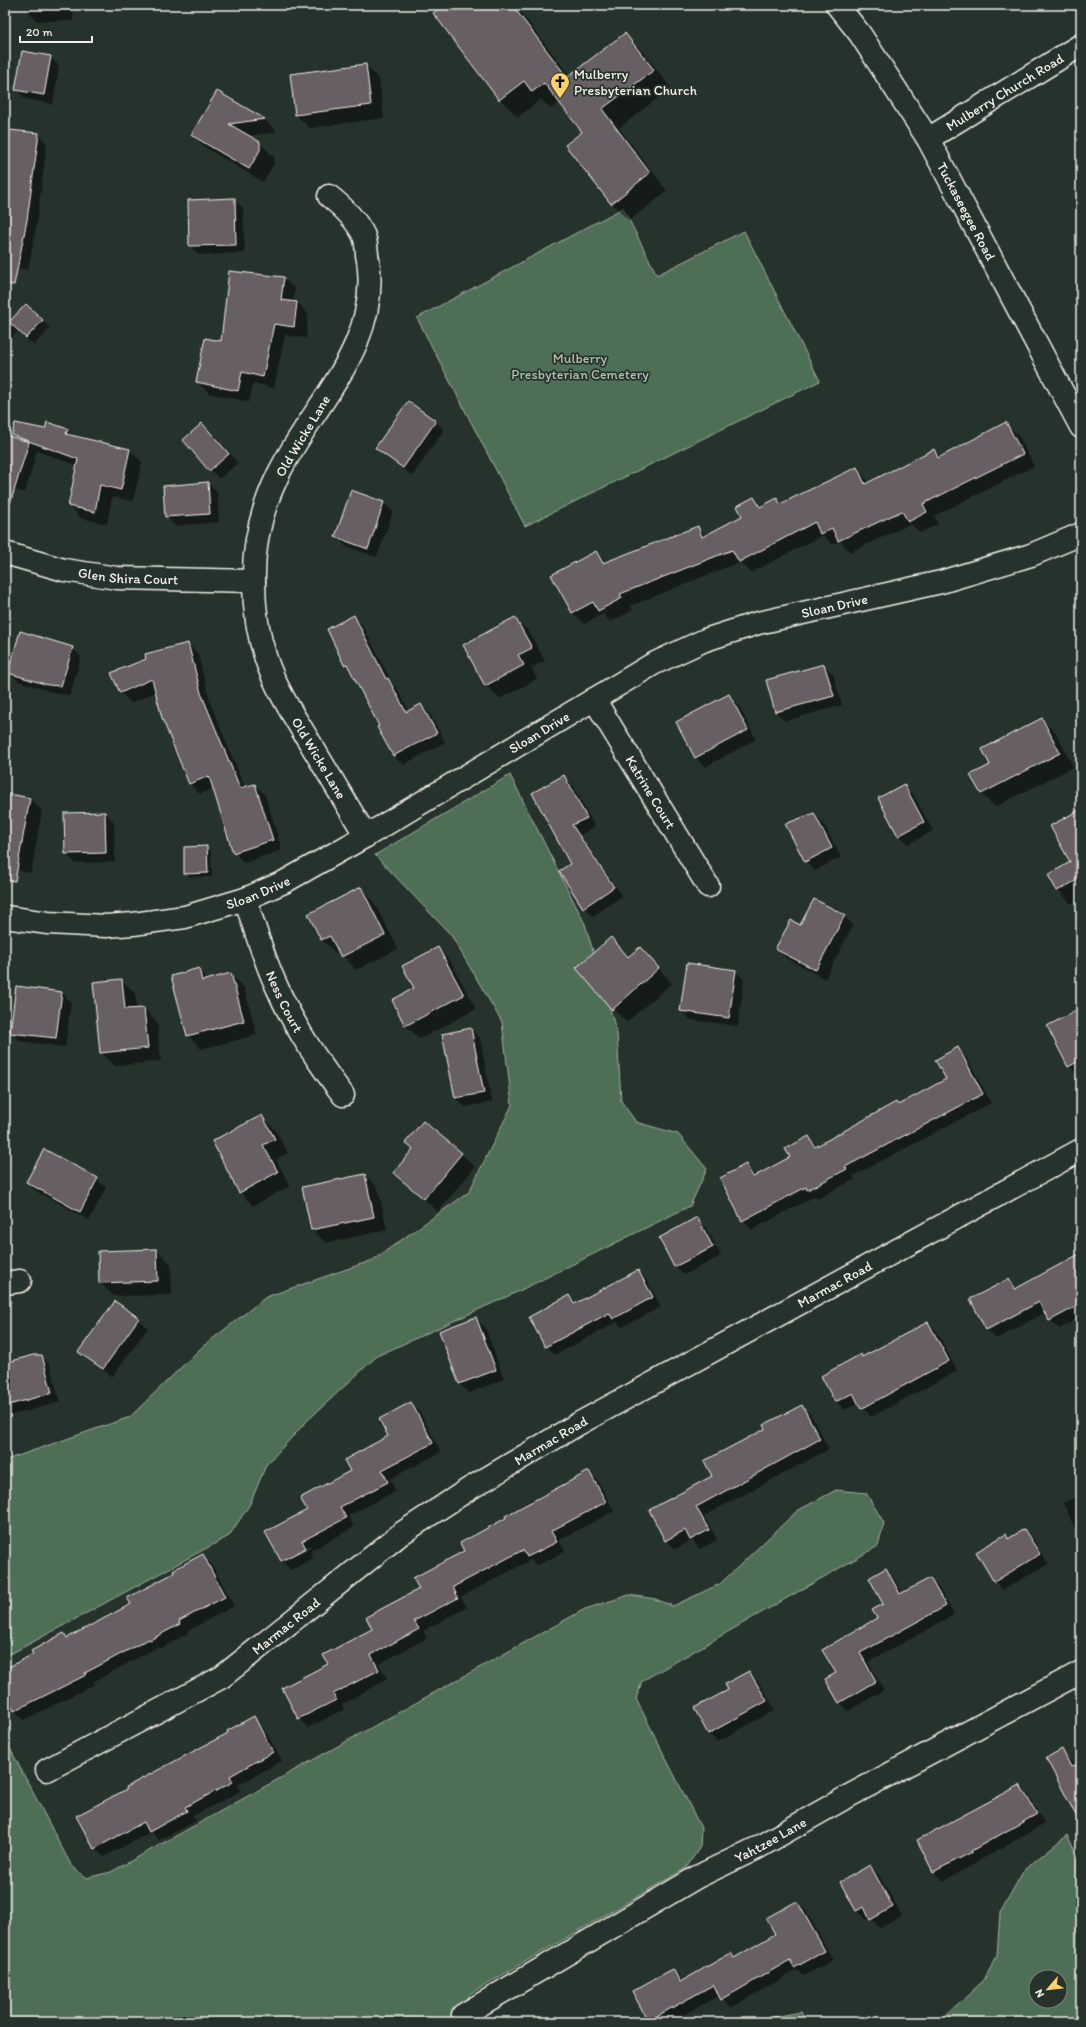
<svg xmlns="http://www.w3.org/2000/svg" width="1086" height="2027" font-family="Itim,sans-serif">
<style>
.green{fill:#506e57;stroke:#a2b0a0;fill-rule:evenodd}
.shadow{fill:#0007;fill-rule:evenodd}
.building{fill:#685e65;stroke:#f4f1e8}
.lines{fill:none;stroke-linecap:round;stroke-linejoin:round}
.street-casing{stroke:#f4f1e8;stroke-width:25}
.secondary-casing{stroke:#f4f1e8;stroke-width:25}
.street{stroke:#26332d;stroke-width:22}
.secondary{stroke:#26332d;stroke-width:22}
.labels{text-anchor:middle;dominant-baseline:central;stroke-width:3.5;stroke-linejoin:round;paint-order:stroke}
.poi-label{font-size:14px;fill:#f4f1e8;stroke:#26332d;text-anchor:start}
.street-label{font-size:14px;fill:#f4f1e8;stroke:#26332d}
.park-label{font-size:14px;fill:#b2bdae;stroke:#26332d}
</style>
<rect width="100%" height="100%" fill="#26332d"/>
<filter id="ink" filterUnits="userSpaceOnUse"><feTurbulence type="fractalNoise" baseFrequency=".025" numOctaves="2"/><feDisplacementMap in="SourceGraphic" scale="8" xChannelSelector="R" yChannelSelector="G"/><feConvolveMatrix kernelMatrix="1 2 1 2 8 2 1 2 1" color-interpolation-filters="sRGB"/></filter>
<g filter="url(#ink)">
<!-- green -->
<g class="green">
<polygon points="623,208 657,275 744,231 820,381 525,526 417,318"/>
<polygon points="510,775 585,924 617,1033 621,1101 636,1122 678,1134 707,1169 690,1206 517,1292 377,1356 307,1421 266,1465 250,1504 229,1536 5,1657 5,1458 6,1460 130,1417 201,1348 266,1297 373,1260 469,1192 512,1105 502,1022 451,935 375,855"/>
<polygon points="836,1490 866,1493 884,1523 878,1546 642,1681 636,1699 701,1828 700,1847 686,1868 470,1994 455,2022 5,2022 5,1739 71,1865 86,1878 111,1872 585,1609 629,1595 655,1599 673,1606 720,1584 797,1511"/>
<path d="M1067,1835L1081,1863V2022H937L944,2018L984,1980L997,1956L1000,1913L1024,1870ZM1036,1977H1060V2001H1036Z"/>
<polygon points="801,2012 807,2022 746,2022"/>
</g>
<!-- shadow -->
<g class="shadow">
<polygon points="28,5 74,5 73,21 37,21 28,12"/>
<polygon points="445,5 515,5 570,76 625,34 643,52 671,88 619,128 667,191 629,221 612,203 584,132 560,102 551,109 541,99 518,117 500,99"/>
<polygon points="50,57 59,66 53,104 25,99 16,90"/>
<polygon points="365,65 379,79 384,118 310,128 296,115"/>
<polygon points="217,92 265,120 277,132 248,136 260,143 274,157 274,164 263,182 206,148 192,135"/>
<polygon points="38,134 47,144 36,229 28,270 5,265 5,165"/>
<polygon points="234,199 243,208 245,253 199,255 190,246"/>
<polygon points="283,278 295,289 293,302 297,302 308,314 306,338 285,335 274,388 253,383 249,402 209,393 197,382 222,343"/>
<polygon points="26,305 50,328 34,345 18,331 5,344 5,319 9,323"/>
<polygon points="435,421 444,430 412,476 377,448"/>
<polygon points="202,424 238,463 219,479 184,440"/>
<polygon points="1006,424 1018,435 1034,466 934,516 938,524 920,533 911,524 850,552 840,541 832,545 823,535 751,573 740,562 630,606 633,610 610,622 603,614 584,624 573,613 553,575 596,552 607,563 697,527 707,536 744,516 754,498 763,507 777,500 781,504 857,468 869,482 934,450 941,458"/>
<polygon points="67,430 74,437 130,450 142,462 133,501 112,497 107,524 81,518 69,506 78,466 37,451 25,493 5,486 5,436 18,440 13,435 45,431"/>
<polygon points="208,483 217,492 219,522 175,526 166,516"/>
<polygon points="352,492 384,503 393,512 377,557 345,546 336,537"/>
<polygon points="354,617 363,626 392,683 397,688 409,711 421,705 430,714 445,742 403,765 394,756 381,726 351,670 345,664"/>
<polygon points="515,618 529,632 545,661 531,668 537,679 499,699 486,685"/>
<polygon points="188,644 198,654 211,705 245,788 255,785 265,795 282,850 244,863 234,852 214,788 200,794 190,784 156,692 131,703 120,692"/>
<polygon points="72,648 81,657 70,695 58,694 18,681 9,672"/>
<polygon points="824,665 833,674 842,705 785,721 776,712 767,681"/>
<polygon points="729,695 738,704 756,739 705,767 696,758 677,722"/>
<polygon points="1042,719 1056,733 1073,767 995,807 981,794 991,766"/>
<polygon points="564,777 573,786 595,827 580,835 622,896 593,916 584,907 571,864"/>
<polygon points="904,785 913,794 933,831 908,844 899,835"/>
<polygon points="5,794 30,798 42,811 31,873 5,868"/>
<polygon points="1081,810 1081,899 1071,904 1058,890 1071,863"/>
<polygon points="105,813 114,822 115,862 75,863 66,854"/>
<polygon points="814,814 823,823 841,857 815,871 806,862 787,825"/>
<polygon points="207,847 211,852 212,877 190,877 185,873"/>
<polygon points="361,888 374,902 398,949 356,970 339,951 336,953 322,940 309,914"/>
<polygon points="844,916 853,925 825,979 786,958 777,949 801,927"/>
<polygon points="611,939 629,958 640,948 672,983 627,1022 613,1009"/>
<polygon points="438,948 451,962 476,1009 420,1039 406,1026 393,1001 415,989"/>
<polygon points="199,970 209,980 230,974 244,988 257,1035 201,1049 188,1035"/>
<polygon points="735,971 744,980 738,1026 691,1020 681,1011"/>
<polygon points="121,980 135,993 137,1009 144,1009 157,1022 161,1061 115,1066 101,1052"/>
<polygon points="62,993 71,1002 65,1047 20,1041 11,1032"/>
<polygon points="1081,1009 1081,1074 1078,1075 1069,1066"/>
<polygon points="471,1029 480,1038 492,1102 465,1107 455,1098"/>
<polygon points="958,1049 967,1058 991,1103 853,1176 855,1179 817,1199 815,1196 752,1230 743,1220 721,1179 746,1166 756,1176 791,1158 809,1137 818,1146 896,1103 898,1105 947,1080"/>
<polygon points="262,1116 275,1130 288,1153 276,1159 290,1186 253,1206 240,1192"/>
<polygon points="461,1153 475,1167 438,1212 395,1173"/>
<polygon points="5,1170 9,1174 6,1204 5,1204"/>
<polygon points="365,1175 378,1188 387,1230 326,1243 312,1230"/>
<polygon points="97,1179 106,1188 89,1220 36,1191 27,1182"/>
<polygon points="697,1219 706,1228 715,1244 677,1264 677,1267 716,1246 721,1256 684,1275 675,1266"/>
<polygon points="157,1250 171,1264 172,1295 114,1296 100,1283 99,1252"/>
<path d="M1081,1260V1317L1059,1329L1050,1320L1046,1312L996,1339L987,1330L971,1300L1009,1280L1018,1288ZM1043,1299L1044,1301L989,1330V1328Z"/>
<path d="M638,1271L647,1280L661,1307L622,1327L617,1322L555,1355L546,1346L569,1296L577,1303ZM613,1309L614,1311L547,1347V1344Z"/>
<polygon points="116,1302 148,1328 112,1377 80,1351"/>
<polygon points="476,1318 485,1327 504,1379 469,1393 460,1384 441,1331"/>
<path d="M928,1323L937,1332L957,1371L871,1417L859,1403L845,1410L836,1401L861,1356L863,1358ZM857,1391L838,1402V1399Z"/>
<polygon points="41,1356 50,1365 60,1402 5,1417 5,1364"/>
<path d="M411,1403L420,1412L441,1452L390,1479L396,1491L348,1516L354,1527L310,1551L314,1558L291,1570L282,1561L267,1532L308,1511L389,1437ZM310,1545L311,1547L284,1561V1559Z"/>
<polygon points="802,1406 811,1415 829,1449 704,1516 717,1540 700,1549 692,1540 675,1549 666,1540 714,1476 766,1429"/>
<polygon points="589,1472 598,1481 614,1511 559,1540 565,1551 537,1566 531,1560 461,1597 467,1607 423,1631 427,1638 379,1664 387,1679 342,1704 344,1709 308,1728 299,1719 283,1689 329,1665 373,1630 465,1551"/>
<polygon points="1081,1495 1081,1535 1076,1531 1063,1503"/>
<polygon points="1024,1530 1033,1539 1048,1564 1003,1590 994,1581 1006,1535 1009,1539"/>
<polygon points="203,1556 212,1565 234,1606 187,1631 188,1633 160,1649 158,1647 93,1682 95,1684 24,1720 15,1711 5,1692 5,1670 34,1654 64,1634 68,1638 132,1604"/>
<polygon points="885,1570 894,1578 903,1594 930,1579 939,1588 954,1615 868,1662 884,1690 848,1711 840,1702 838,1673 878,1618 885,1604"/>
<polygon points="749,1672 758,1681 775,1710 717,1742 708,1733 729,1690"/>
<polygon points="254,1718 263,1727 282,1761 238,1785 241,1791 193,1816 196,1821 159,1840 151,1832 104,1857 94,1848 230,1734"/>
<polygon points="1062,1751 1075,1766 1081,1763 1081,1811"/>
<polygon points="1020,1787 1029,1796 1045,1824 980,1860 980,1861 943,1881 934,1872 918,1841"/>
<polygon points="870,1866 879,1875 902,1916 880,1928 870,1917 866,1920 857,1911 841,1882"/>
<polygon points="797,1902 806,1911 833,1960 804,1976 797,1970 731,2008 720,1995 670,2022 651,2022 649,2020 673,1970 683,1981 731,1954 735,1958 776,1935"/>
</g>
<!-- building -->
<g class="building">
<polygon points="444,5 512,5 567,77 625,33 654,70 602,109 650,173 611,204 565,145 582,132 544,83 532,92 524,81 499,100 433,13"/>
<polygon points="22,51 51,56 44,95 15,90"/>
<polygon points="366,64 371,105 295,115 290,74"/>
<polygon points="217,91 265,119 229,124 260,142 260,150 249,169 191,135"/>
<polygon points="9,130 39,133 27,220 14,285 5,284 5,157"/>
<polygon points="235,198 236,245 189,246 188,200"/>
<polygon points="229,271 284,277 281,300 297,302 294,327 274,324 263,377 242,372 238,391 196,382 205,338 221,341"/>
<polygon points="26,304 43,320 26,338 9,322"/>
<polygon points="408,401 436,421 403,468 375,448"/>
<polygon points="47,422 68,429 66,434 130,449 121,490 100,485 95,512 68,506 78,459 12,435 15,423 45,429"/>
<polygon points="1006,422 1023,454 923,504 927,512 908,522 902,511 838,541 832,528 820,534 815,522 739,562 732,550 620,594 622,598 598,611 593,602 572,613 551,575 596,551 603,563 698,526 702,537 742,516 737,506 754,497 760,507 777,498 780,504 857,467 865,484 934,449 938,458"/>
<polygon points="202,423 229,454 209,471 183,440"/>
<polygon points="5,435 29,442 10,504 5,503"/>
<polygon points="208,482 210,514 165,517 163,486"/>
<polygon points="351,490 384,502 368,549 335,537"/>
<polygon points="354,615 386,679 388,678 406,712 421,704 437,733 393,756 377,727 379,726 347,664 344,665 327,629"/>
<polygon points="515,617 532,648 518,655 524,665 485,686 463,645"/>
<polygon points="20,631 73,647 61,686 48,685 8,673"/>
<polygon points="188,643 201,693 240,788 255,784 273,840 233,853 209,776 189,784 162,718 152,679 120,693 111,673 146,659 145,654"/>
<polygon points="824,664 834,696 775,712 766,680"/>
<polygon points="729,694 748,730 695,758 676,722"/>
<polygon points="1042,718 1060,753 981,794 970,775 990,765 982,749"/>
<polygon points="564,775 587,818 572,825 614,887 583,908 559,871 570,864 532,793"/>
<polygon points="904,784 924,822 898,836 878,798"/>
<polygon points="5,793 30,798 15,881 5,880"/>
<polygon points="1081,809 1081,882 1079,879 1057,891 1048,875 1070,862 1050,826"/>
<polygon points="105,812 106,853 65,854 64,813"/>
<polygon points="814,813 832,848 805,862 785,824"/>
<polygon points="207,846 208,873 184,874 184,847"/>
<polygon points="361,887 385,935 341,957 330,936 321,940 308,914"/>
<polygon points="814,899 845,915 816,970 775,949 791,920 800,925"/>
<polygon points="611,937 628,957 640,947 659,968 612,1010 576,968"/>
<polygon points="438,947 464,995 405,1026 392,1000 414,988 402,966"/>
<polygon points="687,963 736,970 729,1018 680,1011"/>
<polygon points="199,968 202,981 231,973 244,1021 187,1036 171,976"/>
<polygon points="122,979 125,1009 144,1008 148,1048 100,1053 93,982"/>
<polygon points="16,986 62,992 56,1038 10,1033"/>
<polygon points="1081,1008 1081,1060 1068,1067 1047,1026"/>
<polygon points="471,1028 484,1093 455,1098 442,1034"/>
<polygon points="958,1047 983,1094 845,1167 847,1169 807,1190 806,1187 742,1221 720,1178 746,1164 753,1177 790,1157 785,1149 809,1136 815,1147 896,1102 898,1105 946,1079 935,1060"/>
<polygon points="262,1115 275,1139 263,1145 278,1172 239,1193 212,1141"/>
<polygon points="423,1121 462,1153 424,1199 393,1173 413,1149 405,1143"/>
<polygon points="44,1149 98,1178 80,1212 26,1182"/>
<polygon points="365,1174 374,1217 311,1230 302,1187"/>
<polygon points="697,1217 713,1247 674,1267 659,1238"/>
<polygon points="157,1249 158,1281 99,1283 98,1251"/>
<polygon points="1081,1253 1081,1304 1049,1321 1039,1302 986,1330 970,1299 1009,1279 1015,1289"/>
<polygon points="638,1270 653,1297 613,1319 609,1313 545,1347 529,1317 569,1295 574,1304"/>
<polygon points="115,1301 139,1318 103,1369 78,1352"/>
<polygon points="476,1317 496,1370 459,1384 439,1331"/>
<polygon points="928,1322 949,1361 861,1409 853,1393 835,1402 821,1376 861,1354 862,1357"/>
<polygon points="33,1355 42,1355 52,1393 5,1406 5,1363"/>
<polygon points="411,1402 433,1443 382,1470 388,1482 340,1507 346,1518 302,1541 306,1548 281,1561 265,1532 307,1510 300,1498 350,1471 344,1460 388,1436 379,1419"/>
<polygon points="802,1405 820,1439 696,1507 709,1530 690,1540 685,1530 665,1541 649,1510 712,1476 704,1461 765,1429 763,1425"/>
<polygon points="589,1471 606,1502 551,1531 557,1542 527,1557 523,1550 453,1587 458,1598 414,1621 419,1629 371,1655 379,1670 333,1694 336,1700 298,1719 282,1688 328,1664 323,1655 372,1629 366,1617 419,1589 413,1578 464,1551 460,1543 506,1518 505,1516"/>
<polygon points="1024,1529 1040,1554 994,1582 976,1552 1006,1534 1008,1539"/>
<polygon points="203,1554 225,1597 179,1621 180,1624 150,1640 149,1639 85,1673 86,1675 14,1711 5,1694 5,1669 33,1654 31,1651 64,1633 67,1638 131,1604 127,1598 174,1573 173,1570"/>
<polygon points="886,1568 900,1594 930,1578 946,1606 860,1653 876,1681 839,1703 825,1679 836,1673 822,1650 877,1618 872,1610 883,1604 869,1578"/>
<polygon points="749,1671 767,1701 708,1734 694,1708 728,1690 725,1684"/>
<polygon points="254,1716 273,1752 230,1776 233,1782 185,1807 187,1811 149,1832 144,1822 94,1849 76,1816 127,1789 126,1787 228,1733 227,1731"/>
<polygon points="1062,1749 1071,1767 1081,1762 1081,1825 1046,1758"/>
<polygon points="1020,1785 1037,1814 971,1851 972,1852 933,1872 917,1840"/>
<polygon points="870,1865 893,1907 870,1920 864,1907 856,1911 840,1882"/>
<polygon points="797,1901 825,1951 794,1968 790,1960 721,2000 713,1985 648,2021 632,1991 673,1969 680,1982 731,1953 734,1958 775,1934 766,1918"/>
</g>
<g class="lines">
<defs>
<g id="street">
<path id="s1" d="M329,196C343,207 356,219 364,236C367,243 366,253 368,260C381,347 312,404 278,475C262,508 253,546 254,582C254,608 258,635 266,659C276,689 293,715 309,741C328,773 347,805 366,836"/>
<path id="s2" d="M5,553L64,570L117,578L254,581"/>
<path id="s3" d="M594,699L708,886"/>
<path id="s4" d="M245,899C255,928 263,957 276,985C293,1025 317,1061 343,1095"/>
<path id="s5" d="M5,917L48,923L106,926L133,924L185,917L245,899L284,882L366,836L653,664L705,640L758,623L941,582L1031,555L1081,534"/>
<polyline points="5,1283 20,1281"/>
<path id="s6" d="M47,1770L222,1677L402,1533L469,1489L578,1424L1081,1150"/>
<path id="s7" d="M463,2015L697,1877L757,1848L845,1798L1081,1672"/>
</g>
<g id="secondary">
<path id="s8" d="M837,5L860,34L928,139L1081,427"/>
<path id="s9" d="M928,139L1081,45"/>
</g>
</defs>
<!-- street casing -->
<use href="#street" class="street-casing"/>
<!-- secondary casing -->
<use href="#secondary" class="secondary-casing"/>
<!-- street -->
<use href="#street" class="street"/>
<!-- secondary -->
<use href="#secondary" class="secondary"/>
</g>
</g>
<!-- icons -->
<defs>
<symbol id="church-pin" viewBox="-11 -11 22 30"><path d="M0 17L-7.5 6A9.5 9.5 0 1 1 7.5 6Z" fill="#ffd166" stroke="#26332d"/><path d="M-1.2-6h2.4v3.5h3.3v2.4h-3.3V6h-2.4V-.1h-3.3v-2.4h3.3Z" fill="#111"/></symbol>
</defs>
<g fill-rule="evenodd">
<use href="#church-pin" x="549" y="71" width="22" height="30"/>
</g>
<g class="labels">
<!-- poi labels -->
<g class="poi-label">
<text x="574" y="74">Mulberry<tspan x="574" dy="16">Presbyterian Church</tspan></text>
</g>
<!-- street labels -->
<g class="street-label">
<text stroke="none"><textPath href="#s9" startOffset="90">Mulberry Church Road</textPath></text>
<text stroke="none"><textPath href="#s8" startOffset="244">Tuckaseegee Road</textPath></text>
<text transform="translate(303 436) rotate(-59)">Old Wicke Lane</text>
<text stroke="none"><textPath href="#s2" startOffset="126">Glen Shira Court</textPath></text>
<text stroke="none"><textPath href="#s5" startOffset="906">Sloan Drive</textPath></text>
<text stroke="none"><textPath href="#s5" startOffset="582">Sloan Drive</textPath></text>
<text stroke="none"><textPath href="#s1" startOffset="618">Old Wicke Lane</textPath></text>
<text stroke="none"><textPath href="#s3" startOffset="109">Katrine Court</textPath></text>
<text stroke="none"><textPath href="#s5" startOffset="258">Sloan Drive</textPath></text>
<text stroke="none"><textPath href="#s4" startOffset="110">Ness Court</textPath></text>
<text stroke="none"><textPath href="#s6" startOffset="928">Marmac Road</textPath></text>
<text stroke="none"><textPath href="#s6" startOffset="604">Marmac Road</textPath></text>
<text stroke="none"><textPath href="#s6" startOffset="280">Marmac Road</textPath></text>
<text stroke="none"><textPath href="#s7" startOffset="354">Yahtzee Lane</textPath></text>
</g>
<!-- park labels -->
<g class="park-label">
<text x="580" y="358">Mulberry<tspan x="580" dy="16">Presbyterian Cemetery</tspan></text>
</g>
</g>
<!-- margin -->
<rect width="1086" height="2027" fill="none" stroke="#26332d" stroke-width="20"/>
<rect x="10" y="10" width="1066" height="2007" fill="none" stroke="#f4f1e8" stroke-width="1.5" filter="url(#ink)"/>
<!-- north arrow -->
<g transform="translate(1048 1989) rotate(242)"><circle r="19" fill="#26332d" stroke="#787f78"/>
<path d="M0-3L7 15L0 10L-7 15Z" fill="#ffd166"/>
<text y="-6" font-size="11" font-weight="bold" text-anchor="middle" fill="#f4f1e8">N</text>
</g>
<!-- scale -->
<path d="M20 36v6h72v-6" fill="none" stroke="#f4f1e8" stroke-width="2"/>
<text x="26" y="36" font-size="12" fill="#f4f1e8" stroke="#26332d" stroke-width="3" paint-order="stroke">20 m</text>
</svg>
